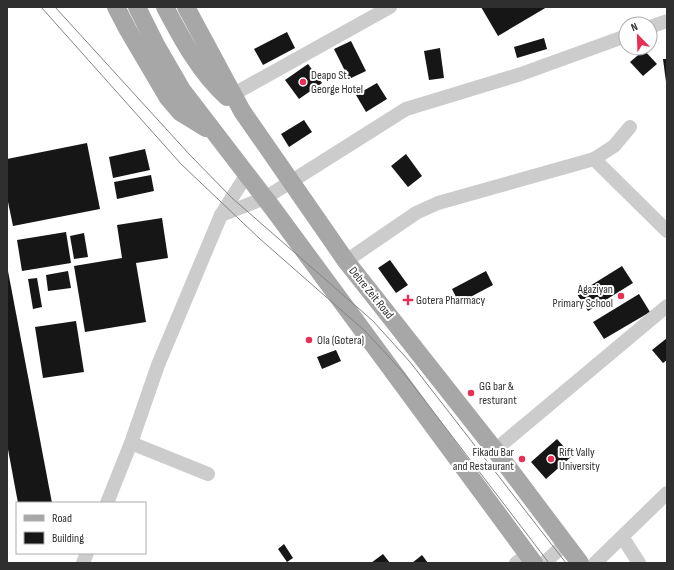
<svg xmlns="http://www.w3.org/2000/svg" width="674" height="570" font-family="'Sofia Sans Condensed',sans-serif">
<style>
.building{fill:#161616}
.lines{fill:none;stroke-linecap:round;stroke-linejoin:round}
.minor{stroke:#ccc;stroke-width:14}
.major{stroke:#a7a7a7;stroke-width:18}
.tram{stroke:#848484;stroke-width:1}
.poi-dot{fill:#e73055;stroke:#fff;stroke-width:1.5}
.labels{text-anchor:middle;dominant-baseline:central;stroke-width:4;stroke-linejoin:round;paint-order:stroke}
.poi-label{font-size:12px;fill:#2f2f2f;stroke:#fff;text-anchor:start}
.street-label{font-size:12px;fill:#2f2f2f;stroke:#fff}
</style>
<rect width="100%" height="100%" fill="#fff"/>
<!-- building -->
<g class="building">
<polygon points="481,7 547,7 498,36"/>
<polygon points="287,32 295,48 263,65 254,49"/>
<polygon points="544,38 547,49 517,58 514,47"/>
<polygon points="351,41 366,71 349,79 334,49"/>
<polygon points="440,48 444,78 429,80 424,51"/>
<polygon points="644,50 657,64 643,76 630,62"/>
<polygon points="663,59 667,59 667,82 666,82"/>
<polygon points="308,64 322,83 299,99 285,80"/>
<polygon points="377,83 387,99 366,112 356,95"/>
<polygon points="304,120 312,132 289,147 281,134"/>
<polygon points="87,143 100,209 13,226 7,197 7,159"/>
<polygon points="145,149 150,170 113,178 109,157"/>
<polygon points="406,154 422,176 408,187 391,166"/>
<polygon points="151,175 154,191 117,199 114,182"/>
<polygon points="162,218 168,258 136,263 146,322 85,332 74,266 122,258 117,225"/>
<polygon points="66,232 71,263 22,271 17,240"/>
<polygon points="84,233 88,257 74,259 70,236"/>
<polygon points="390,260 408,285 396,293 378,268"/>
<polygon points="622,266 633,283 588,311 577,294"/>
<polygon points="7,271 8,271 52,503 18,503 7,444"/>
<polygon points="68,271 71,288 48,291 46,275"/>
<polygon points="486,271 493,285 459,303 452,289"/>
<polygon points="37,278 42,307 33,309 28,279"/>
<polygon points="639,294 650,312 604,339 593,322"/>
<polygon points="76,321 84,372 43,378 35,327"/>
<polygon points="667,338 667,360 663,363 652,350"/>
<polygon points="336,350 341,361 322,369 317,357"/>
<polygon points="557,439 572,456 546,479 531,462"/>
<polygon points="284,544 293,558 287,562 278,549"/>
<polygon points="383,554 390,563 371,563"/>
<polygon points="422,555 428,563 412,563"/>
</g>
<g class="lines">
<!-- minor -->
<g class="minor">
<polyline points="650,27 667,21"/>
<polyline points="232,95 390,7"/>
<polyline points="594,159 667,231"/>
<polyline points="221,215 265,198 406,109 521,74 626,36"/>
<polyline points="346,261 416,213 438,203 594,159 614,146 630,127"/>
<polyline points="131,443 208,474"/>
<polyline points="495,450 667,306"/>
<polyline points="107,503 131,443 158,365 221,215 247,174"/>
<polyline points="623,538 639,563"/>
<polyline points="83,563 87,553"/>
<polyline points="516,563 528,554"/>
<polyline points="544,563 565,544"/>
<polyline points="595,563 667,493"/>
</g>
<!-- major -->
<g class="major">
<polyline points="116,7 128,30 168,98 180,112 206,128"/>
<polyline points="137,7 156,45 182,90 274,210 534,563"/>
<path d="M165,7C182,39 200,73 227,97"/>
<polyline points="186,7 242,111 346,261 495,450 580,563"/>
</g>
<!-- tram -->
<g class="tram">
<polyline points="41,7 181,164 260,239 365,331 403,372 549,563"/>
<polyline points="55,7 189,154 232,198 373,321 410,362 566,563"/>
</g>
</g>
<!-- markers -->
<g class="poi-dot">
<circle cx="303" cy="82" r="4"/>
<circle cx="621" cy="296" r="4"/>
<path d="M406 294h4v4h4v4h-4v4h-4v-4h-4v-4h4z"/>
<circle cx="309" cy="340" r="4"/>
<circle cx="471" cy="393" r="4"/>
<circle cx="522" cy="459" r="4"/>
<circle cx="551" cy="459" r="4"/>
</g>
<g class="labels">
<!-- poi labels -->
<g class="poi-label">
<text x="311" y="75">Deapo St.<tspan x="311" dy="14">George Hotel</tspan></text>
<text x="613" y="289" text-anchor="end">Agaziyan<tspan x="613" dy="14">Primary School</tspan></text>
<text x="416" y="300">Gotera Pharmacy</text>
<text x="317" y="340">Ola (Gotera)</text>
<text x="479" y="386">GG bar &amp;<tspan x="479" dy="14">resturant</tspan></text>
<text x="514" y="452" text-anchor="end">Fikadu Bar<tspan x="514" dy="14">and Restaurant</tspan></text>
<text x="559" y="452">Rift Vally<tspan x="559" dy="14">University</tspan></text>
</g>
<!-- street labels -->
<g class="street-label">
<text transform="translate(371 293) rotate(51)">Debre Zeit Road</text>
</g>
</g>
<!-- border -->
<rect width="674" height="570" fill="none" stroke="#2f2f2f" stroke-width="16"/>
<!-- legend -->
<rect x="16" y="502" width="130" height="52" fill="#ffffff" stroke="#acacac"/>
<rect x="24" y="515" width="20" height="6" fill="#a7a7a7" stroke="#acacac"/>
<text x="52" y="522" font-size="12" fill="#2f2f2f">Road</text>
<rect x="24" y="532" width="20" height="12" fill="#161616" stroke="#acacac"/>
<text x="52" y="542" font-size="12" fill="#2f2f2f">Building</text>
<!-- north arrow -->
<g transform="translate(638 36) rotate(337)"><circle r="19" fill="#ffffff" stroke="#acacac"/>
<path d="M0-3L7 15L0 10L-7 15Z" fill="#e73055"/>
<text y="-6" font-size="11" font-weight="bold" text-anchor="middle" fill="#2f2f2f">N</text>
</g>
</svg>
